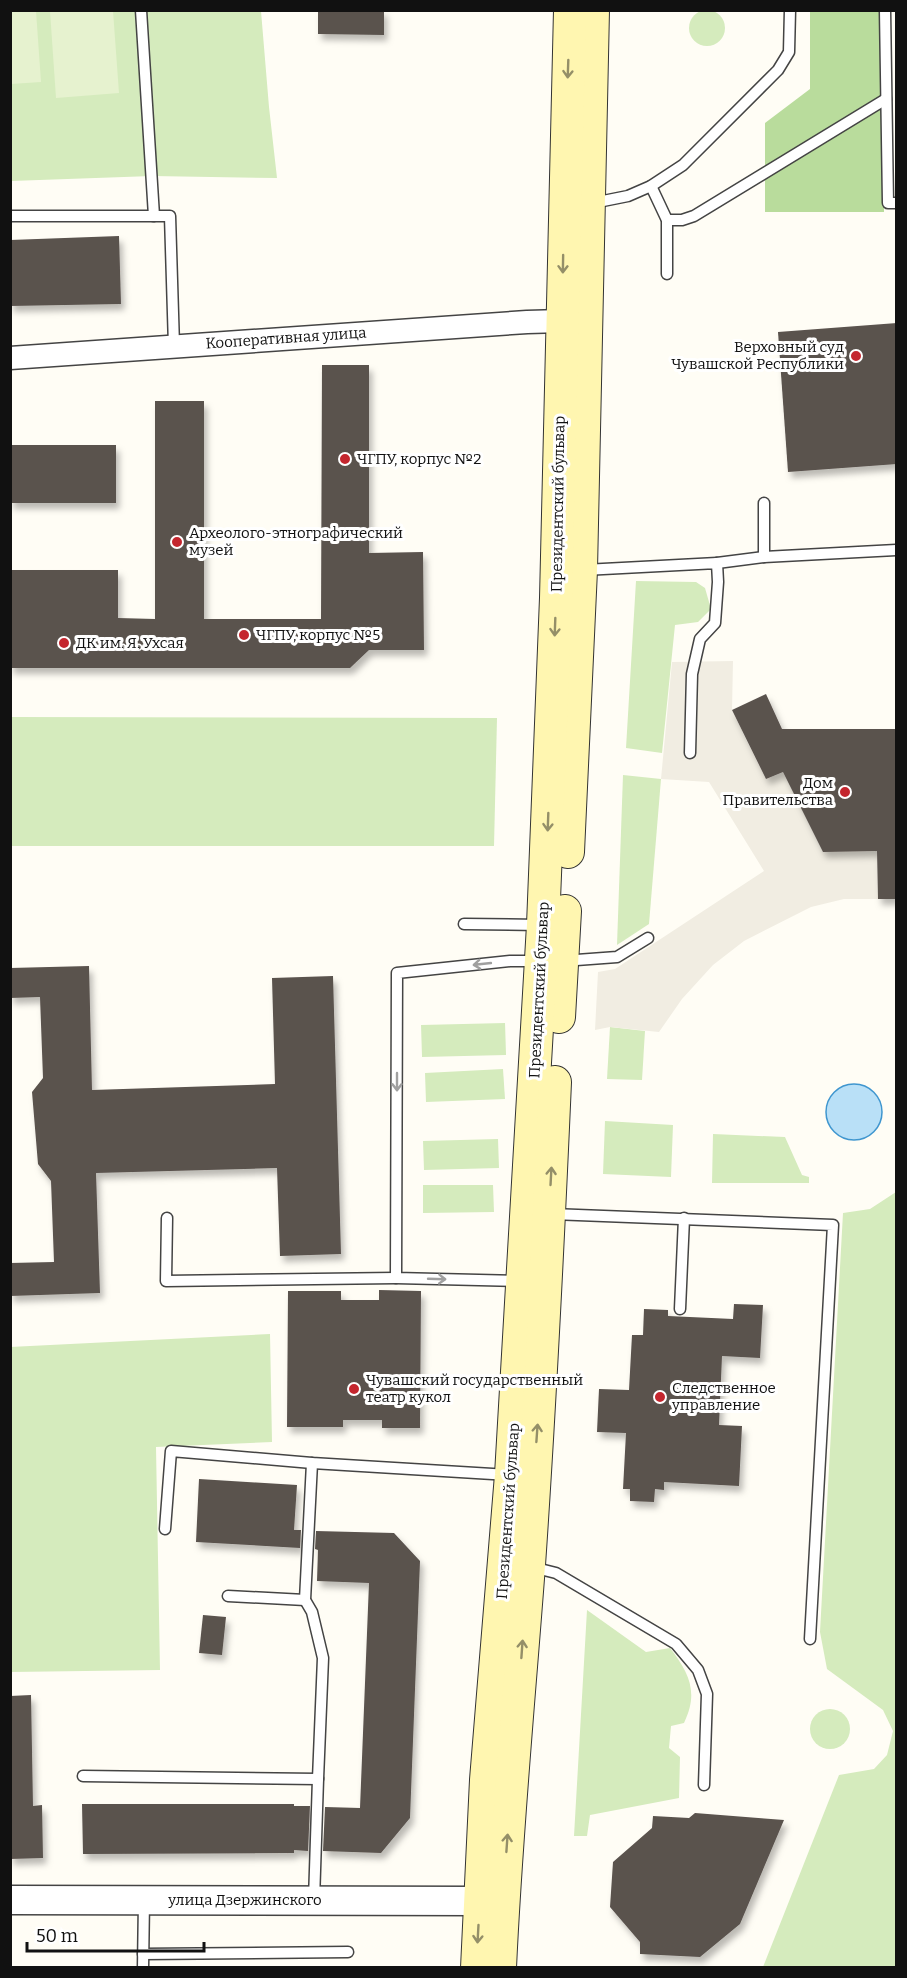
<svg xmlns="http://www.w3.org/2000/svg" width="907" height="1978" font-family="Bitter,serif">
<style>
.green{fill:#d5ebbd}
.forest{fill:#b9dc9c}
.pitch{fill:#e6f2cf}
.plaza{fill:#f1ede2}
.water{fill:#b9e0f7;stroke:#3f96cf;stroke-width:1.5}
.building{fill:#5a524d;filter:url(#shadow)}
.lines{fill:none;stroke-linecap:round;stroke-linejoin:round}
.service-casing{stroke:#444;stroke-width:13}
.minor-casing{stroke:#444;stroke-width:25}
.tertiary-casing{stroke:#444;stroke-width:31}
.secondary-casing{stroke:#333;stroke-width:34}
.service{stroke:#fff;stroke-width:10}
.minor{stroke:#fff;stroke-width:22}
.tertiary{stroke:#fff;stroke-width:28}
.secondary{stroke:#fff6b0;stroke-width:32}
.oneway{stroke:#948f68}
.oneway2{stroke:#a0a0a0}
.poi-dot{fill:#c4262e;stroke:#fff;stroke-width:2}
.labels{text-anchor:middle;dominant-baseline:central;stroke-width:6;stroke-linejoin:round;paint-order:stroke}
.street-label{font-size:15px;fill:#111;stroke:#fff}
.poi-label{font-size:15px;fill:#111;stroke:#fff;text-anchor:start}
</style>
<defs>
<filter id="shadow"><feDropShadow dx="3.5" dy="6" stdDeviation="3" flood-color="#0004"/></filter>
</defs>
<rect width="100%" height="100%" fill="#fffdf5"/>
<!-- green -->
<g class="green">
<circle cx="707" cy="28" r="18"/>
<polygon points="10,11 261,11 269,107 277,178 152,176 11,181"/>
<polygon points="636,581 696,582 705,588 711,609 698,622 675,625 662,753 626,748"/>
<polygon points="11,717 497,718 494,846 11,846"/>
<polygon points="623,775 661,779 649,924 617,945"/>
<polygon points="505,1023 506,1055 422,1057 421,1025"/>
<polygon points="610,1027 645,1031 642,1080 607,1079"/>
<polygon points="503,1069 505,1099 426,1102 425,1073"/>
<polygon points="605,1121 673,1125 671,1177 603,1174"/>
<polygon points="713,1134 785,1137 802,1175 809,1177 809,1183 712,1183"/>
<polygon points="498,1139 499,1168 424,1170 423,1141"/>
<polygon points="423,1185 493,1185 494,1212 423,1213"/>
<polygon points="896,1192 896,1967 763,1967 839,1775 874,1769 887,1755 893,1731 883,1710 827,1669 820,1632 843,1213 870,1209"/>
<polygon points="270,1334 272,1442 156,1447 160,1670 11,1672 10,1347"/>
<path d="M587,1610L646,1652L670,1648C689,1673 699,1692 684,1723L671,1726L669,1748L680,1757L679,1798L590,1815L587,1836H574Z"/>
<circle cx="830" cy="1729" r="20"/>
</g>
<!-- forest -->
<polygon class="forest" points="810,11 885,11 884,212 765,212 765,123 810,89"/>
<!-- pitch -->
<g class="pitch">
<polygon points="11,10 36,11 41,82 11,84"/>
<polygon points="50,11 113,11 119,93 56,98"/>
</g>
<!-- plaza -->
<polygon class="plaza" points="733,661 732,710 766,779 783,772 823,851 877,851 878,899 844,899 811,907 744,941 713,965 682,999 659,1032 610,1027 595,1030 598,972 615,969 764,871 709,782 661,779 672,662"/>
<!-- water -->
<circle class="water" cx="854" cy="1112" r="28"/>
<!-- building -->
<g class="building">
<polygon points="318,10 384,10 384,35 318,34"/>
<polygon points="119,236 121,304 10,306 10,240"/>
<polygon points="897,323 897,464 788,472 778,332"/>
<polygon points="322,365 369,365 369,553 423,552 424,650 369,650 350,668 10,668 10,570 118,570 118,618 155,619 155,401 204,401 204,619 321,619"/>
<rect x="10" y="445" width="106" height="58"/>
<polygon points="766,694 782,729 897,729 897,899 878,899 877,851 823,852 783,772 766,779 732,710"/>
<polygon points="89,966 92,1090 275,1084 272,978 333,976 341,1254 280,1256 277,1168 96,1173 100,1293 10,1296 10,1263 54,1262 51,1181 38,1164 32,1092 43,1078 40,997 10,998 10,968"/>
<polygon points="379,1290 421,1291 420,1428 382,1428 382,1420 343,1420 343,1427 287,1427 288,1291 341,1291 341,1300 379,1300"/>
<polygon points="734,1304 763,1305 760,1358 722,1356 719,1425 742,1426 739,1486 664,1482 664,1490 655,1489 654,1502 630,1501 630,1489 623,1489 626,1433 597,1432 599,1389 629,1390 632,1335 643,1335 644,1309 668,1310 668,1316 733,1319"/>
<polygon points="199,1479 297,1485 294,1530 301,1530 300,1548 196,1542"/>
<polygon points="316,1531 394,1533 420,1561 410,1818 381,1853 323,1851 325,1807 360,1808 369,1583 317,1581 318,1550 315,1549"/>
<polygon points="203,1615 226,1617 222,1655 199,1653"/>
<polygon points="31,1695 33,1806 42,1805 43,1858 10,1859 10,1696"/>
<polygon points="82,1804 294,1804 294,1806 310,1806 308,1851 294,1850 294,1853 83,1854"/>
<polygon points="695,1813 784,1820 740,1924 700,1957 640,1954 640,1942 610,1907 613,1862 652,1828 653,1816 689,1818"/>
</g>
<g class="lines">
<defs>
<g id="service">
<polyline points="141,10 154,216"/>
<polyline points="885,10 888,203 896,203"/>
<polyline points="651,186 667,220 667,274"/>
<polyline points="593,203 628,196 651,186 683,165 778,70 789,52 790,10"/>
<polyline points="10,216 170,216 174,346"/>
<polyline points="667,220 682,220 694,216 886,99"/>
<polyline points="764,503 764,557"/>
<polyline points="717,563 764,557 896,550"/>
<polyline points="584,570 717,563 718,582 715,623 700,639 692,674 690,753"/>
<polyline points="464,924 540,925"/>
<polyline points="563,961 617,957 648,938"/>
<polyline points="552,1214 833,1225 810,1639"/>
<polyline points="167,1218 166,1281 396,1278"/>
<polyline points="519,1281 396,1278 397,973 510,961 537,961"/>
<polyline points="680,1309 684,1218"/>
<polyline points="165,1529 171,1451 312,1463 509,1475"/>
<polyline points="532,1567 556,1573 676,1644 698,1670 707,1694 704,1785"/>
<polyline points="228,1596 305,1600"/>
<polyline points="83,1776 318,1779 323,1658 312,1612 305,1600 312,1463"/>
<polyline points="314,1900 318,1779"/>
<polyline points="143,1954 348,1952"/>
<polyline points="143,1968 144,1900"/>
</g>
<polyline id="minor" points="10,358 527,322 562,321"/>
<polyline id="tertiary" points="10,1900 480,1901"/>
<g id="secondary">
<polyline points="568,852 581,570 593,10"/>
<polyline points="559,1017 565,911"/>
<polyline points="477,1968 486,1780 511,1475 543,925 556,598 570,10"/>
<path d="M500,1968C506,1833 519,1699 529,1565C540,1404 548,1243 555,1082"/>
</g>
</defs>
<!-- service casing -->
<use href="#service" class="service-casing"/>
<!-- minor casing -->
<use href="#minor" class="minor-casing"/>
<!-- tertiary casing -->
<use href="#tertiary" class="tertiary-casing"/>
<!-- secondary casing -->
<use href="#secondary" class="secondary-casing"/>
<!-- service -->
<use href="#service" class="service"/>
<!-- minor -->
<use href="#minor" class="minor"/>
<!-- tertiary -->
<use href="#tertiary" class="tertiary"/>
<!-- secondary -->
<use href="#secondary" class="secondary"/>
</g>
<!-- one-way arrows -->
<defs><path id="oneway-shaft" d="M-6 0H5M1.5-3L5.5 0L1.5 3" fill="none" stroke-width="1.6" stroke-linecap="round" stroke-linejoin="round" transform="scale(1.5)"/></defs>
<g class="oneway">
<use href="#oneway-shaft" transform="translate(568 69) rotate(92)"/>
<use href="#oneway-shaft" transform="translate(563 264) rotate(91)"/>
<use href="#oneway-shaft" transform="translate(555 627) rotate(92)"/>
<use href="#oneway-shaft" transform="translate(548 822) rotate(92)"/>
<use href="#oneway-shaft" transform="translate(551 1176) rotate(-87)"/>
<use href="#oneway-shaft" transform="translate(537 1433) rotate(-86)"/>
<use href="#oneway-shaft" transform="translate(522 1649) rotate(-86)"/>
<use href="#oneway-shaft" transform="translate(507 1843) rotate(-86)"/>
<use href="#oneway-shaft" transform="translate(478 1934) rotate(93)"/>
</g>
<g class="oneway2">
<use href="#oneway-shaft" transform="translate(482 964) rotate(174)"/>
<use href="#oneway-shaft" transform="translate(397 1082) rotate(90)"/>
<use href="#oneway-shaft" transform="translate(437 1279) rotate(2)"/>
</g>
<!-- markers -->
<g class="poi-dot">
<circle cx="856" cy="356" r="6"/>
<circle cx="345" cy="459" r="6"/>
<circle cx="177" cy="542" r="6"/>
<circle cx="244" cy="635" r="6"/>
<circle cx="64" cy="643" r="6"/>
<circle cx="845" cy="792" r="6"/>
<circle cx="354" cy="1389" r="6"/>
<circle cx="660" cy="1397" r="6"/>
</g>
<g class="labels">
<!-- street labels -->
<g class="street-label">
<text transform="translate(286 338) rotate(-4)">Кооперативная улица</text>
<text transform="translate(558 504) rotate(-89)">Президентский бульвар</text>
<text transform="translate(539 990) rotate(-87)">Президентский бульвар</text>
<text transform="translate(508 1511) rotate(-86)">Президентский бульвар</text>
<text x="245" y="1900">улица Дзержинского</text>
</g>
<!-- poi labels -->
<g class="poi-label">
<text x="844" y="347" text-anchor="end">Верховный суд<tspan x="844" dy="17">Чувашской Республики</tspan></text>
<text x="357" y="459">ЧГПУ, корпус №2</text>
<text x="189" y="533">Археолого-этнографический<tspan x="189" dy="17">музей</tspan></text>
<text x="256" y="635">ЧГПУ, корпус №5</text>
<text x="76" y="643">ДК им. Я. Ухсая</text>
<text x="833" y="783" text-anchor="end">Дом<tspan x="833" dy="17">Правительства</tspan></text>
<text x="366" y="1380">Чувашский государственный<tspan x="366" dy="17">театр кукол</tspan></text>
<text x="672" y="1388">Следственное<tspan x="672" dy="17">управление</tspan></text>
</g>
</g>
<!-- border -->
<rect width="907" height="1978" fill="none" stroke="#111111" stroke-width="24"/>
<!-- scale -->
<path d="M27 1942v9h177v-9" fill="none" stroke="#111111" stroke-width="3"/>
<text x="36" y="1942" font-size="18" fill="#111111" stroke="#ffffff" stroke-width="4.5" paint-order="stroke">50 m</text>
</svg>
